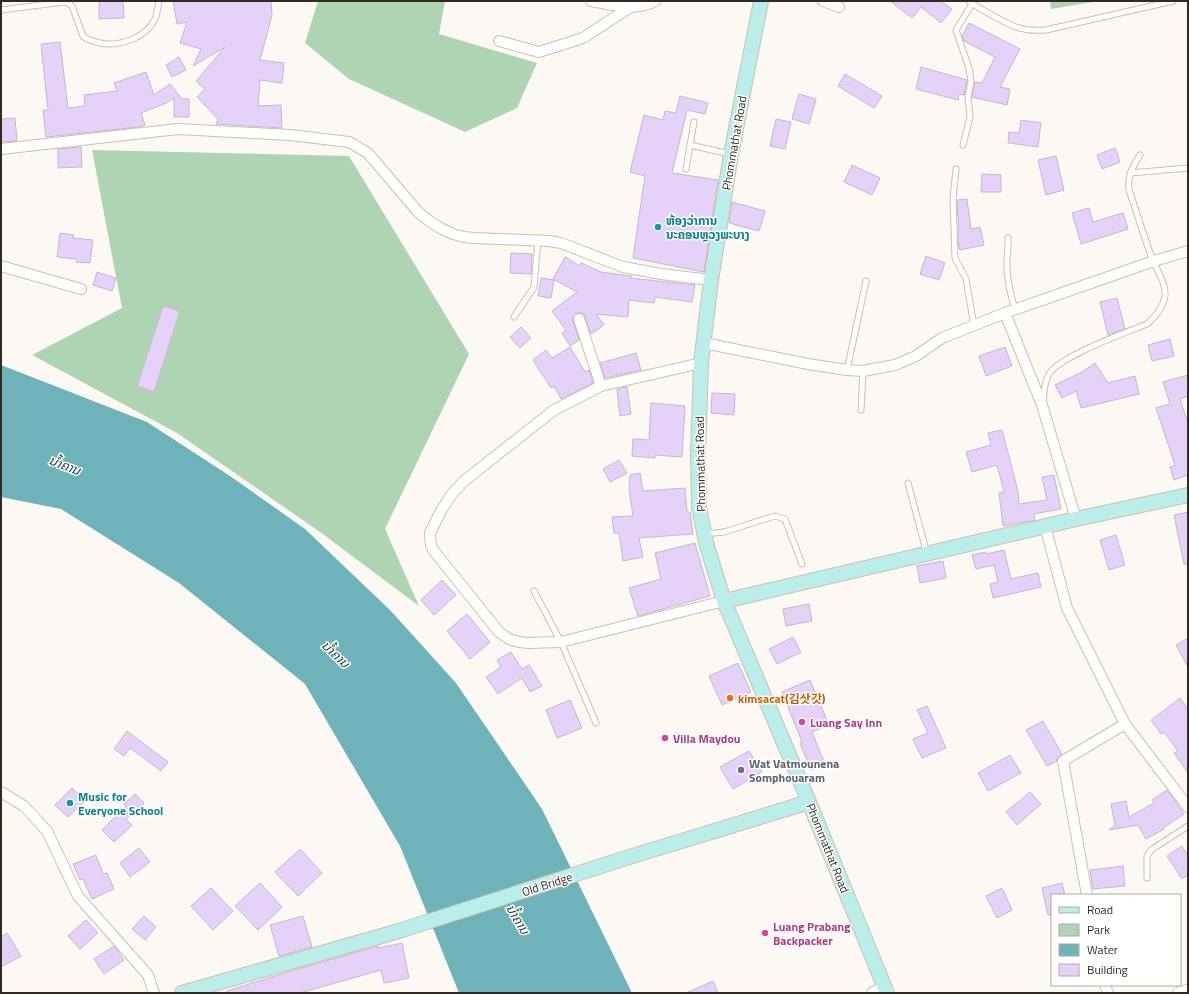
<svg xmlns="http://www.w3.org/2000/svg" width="1189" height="994" font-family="'Titillium Web','Noto Sans KR','Noto Sans Lao',sans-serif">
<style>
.green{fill:#afd4b4}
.water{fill:#6eb3b9}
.building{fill:#e6d2f9;stroke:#c3b7cf}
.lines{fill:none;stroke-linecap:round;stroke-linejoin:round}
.lane-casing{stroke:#d0bea8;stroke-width:7}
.street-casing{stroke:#d0bea8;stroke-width:12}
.secondary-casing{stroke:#d0bea8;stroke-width:16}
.lane{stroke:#fff;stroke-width:5}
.street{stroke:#fff;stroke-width:10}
.secondary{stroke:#baeeea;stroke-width:14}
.culture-dot{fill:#0f9aa8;stroke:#fff;stroke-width:1.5}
.food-dot{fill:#e8710a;stroke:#fff;stroke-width:1.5}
.hotel-dot{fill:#d1479c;stroke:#fff;stroke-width:1.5}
.worship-dot{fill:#6b7280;stroke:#fff;stroke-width:1.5}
.labels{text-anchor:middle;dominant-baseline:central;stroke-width:3;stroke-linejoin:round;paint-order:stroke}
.street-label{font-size:12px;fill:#312a22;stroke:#fff}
.culture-label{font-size:12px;font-weight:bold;fill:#0d838f;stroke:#fff;text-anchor:start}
.food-label{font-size:12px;font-weight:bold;fill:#c56008;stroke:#fff;text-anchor:start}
.hotel-label{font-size:12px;font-weight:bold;fill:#b23c85;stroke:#fff;text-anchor:start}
.worship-label{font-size:12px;font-weight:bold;fill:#5b616d;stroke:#fff;text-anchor:start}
.water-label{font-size:13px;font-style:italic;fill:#193b3e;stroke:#fff}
</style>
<rect width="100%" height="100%" fill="#fcf9f4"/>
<!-- green -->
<g class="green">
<polygon points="318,1 445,1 439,34 537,63 517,108 465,132 349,79 305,43"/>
<polygon points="1050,1 1099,1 1051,9"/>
<polygon points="92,150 349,156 469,354 385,529 419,606 320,532 177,433 32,355 122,308"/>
</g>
<!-- water -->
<polygon class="water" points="1,365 147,422 230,476 305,529 390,610 456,683 542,809 632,993 459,993 400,846 305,684 179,583 61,509 1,497"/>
<!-- building -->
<g class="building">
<polygon points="99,1 123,1 124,18 99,19"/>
<polygon points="173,1 271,1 272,15 260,60 284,63 282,83 260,80 258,106 281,105 282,128 216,124 218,119 197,97 205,89 196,81 225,47 193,66 201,49 180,43 187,22 177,24"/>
<polygon points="890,1 941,1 952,9 941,23 921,7 912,18"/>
<polygon points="969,23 1020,49 1000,87 1010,89 1007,105 972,97 975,82 982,83 995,57 964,41 962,36"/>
<polygon points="60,42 68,108 85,106 84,95 117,91 114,83 146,72 154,95 170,84 182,99 189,99 189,117 174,117 174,98 166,103 141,113 145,125 138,127 46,137 43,110 48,110 41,44"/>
<polygon points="179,57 186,70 172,77 166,65"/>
<polygon points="921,67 967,80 964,95 959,94 958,100 916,89"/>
<polygon points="845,74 882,96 874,108 838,86"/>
<polygon points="799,94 816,99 809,124 792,119"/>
<polygon points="680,96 708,103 705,114 687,110 672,173 718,180 704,272 633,258 645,176 630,172 644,115 663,120 665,111 676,113"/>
<polygon points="15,118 17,141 1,142 1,119"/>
<polygon points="776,119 791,122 785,149 770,146"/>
<polygon points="1021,120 1041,123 1038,147 1008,143 1009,132 1019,133"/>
<polygon points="81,147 82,167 58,168 58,149"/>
<polygon points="1115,148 1120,162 1102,169 1097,155"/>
<polygon points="1056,156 1064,190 1046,195 1038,160"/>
<polygon points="852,165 880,178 872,195 844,182"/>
<polygon points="982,174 1001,175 1001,192 981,192"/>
<polygon points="967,199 971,229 980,227 984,245 960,250 958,242 958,232 959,232 957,200"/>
<polygon points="732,202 765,211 759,231 729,223"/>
<polygon points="1089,208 1093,222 1123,213 1128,229 1081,244 1072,213"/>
<polygon points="60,233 74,235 73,238 93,240 90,263 76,262 77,259 57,257"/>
<polygon points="511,253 532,254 531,274 510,273"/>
<polygon points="926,256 945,263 939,280 920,274"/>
<polygon points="565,257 580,266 581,263 601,272 631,276 631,278 695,285 692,302 655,297 654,303 629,300 628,317 596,314 604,325 591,334 584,314 580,313 577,313 573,317 573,321 579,340 570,346 562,333 566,330 552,311 577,292 553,279"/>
<polygon points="97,272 116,278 112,291 93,285"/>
<polygon points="541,278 554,280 551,298 538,296"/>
<polygon points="1117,298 1125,329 1108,335 1100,302"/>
<polygon points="163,306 180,311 154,392 137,386"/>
<polygon points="521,327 531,338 520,348 510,337"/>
<polygon points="1170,339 1174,356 1152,361 1148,345"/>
<polygon points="570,347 585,372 589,370 593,383 561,399 554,386 551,388 533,360 546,350 552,358"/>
<polygon points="1005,347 1012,366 986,376 979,356"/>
<polygon points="636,353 641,370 605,378 600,363"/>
<polygon points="1095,363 1108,383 1135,376 1139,394 1081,408 1076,391 1062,398 1055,385 1082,372"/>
<polygon points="1188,375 1188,396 1180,399 1188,423 1188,475 1174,480 1170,467 1175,465 1156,408 1170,404 1163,382"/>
<polygon points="627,387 631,414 620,416 617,389"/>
<polygon points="712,393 735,394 734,415 711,413"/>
<polygon points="651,403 685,406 682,457 655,455 655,458 632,456 633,439 649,440"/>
<polygon points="1002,430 1018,491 1019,504 1047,500 1042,477 1054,475 1061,509 1034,514 1035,520 1003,526 999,493 1004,492 997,465 972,472 966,452 991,445 988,433"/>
<polygon points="619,460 627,473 610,482 603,469"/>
<polygon points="640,473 643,491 685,488 687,512 690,512 693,534 639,538 643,557 623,561 619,533 614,533 612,517 633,516 629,488 630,475"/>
<polygon points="1188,512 1188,564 1184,564 1174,515"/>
<polygon points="1116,535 1125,565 1109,570 1100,540"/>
<polygon points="695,543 710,596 638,616 629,588 661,579 655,553"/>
<polygon points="1004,550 1011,579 1038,573 1041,587 993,598 990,584 998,582 994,565 976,569 972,555 986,552 986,554"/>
<polygon points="943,561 946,578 920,583 917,566"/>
<polygon points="442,580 456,595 434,615 421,600"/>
<polygon points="809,604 812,621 786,626 783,609"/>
<polygon points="467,614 490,642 470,659 447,631"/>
<polygon points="793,637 801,652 777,664 769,649"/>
<polygon points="1188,638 1188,667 1176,645"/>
<polygon points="511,652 522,669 529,665 542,686 530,692 522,678 498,694 486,677 501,667 497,660"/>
<polygon points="738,663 751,692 722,705 709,676"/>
<polygon points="810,680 829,725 812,732 825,764 811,770 800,743 802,742 782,692"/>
<polygon points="1180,698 1188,709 1188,773 1174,753 1178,751 1164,732 1161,734 1151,720"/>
<polygon points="570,700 582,728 557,738 546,710"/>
<polygon points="927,706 946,748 922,758 913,739 928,733 917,710"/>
<polygon points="1043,721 1062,754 1057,758 1057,761 1047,766 1026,730"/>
<polygon points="127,731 168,762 161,771 130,748 124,756 114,749"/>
<polygon points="749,751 762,772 733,789 720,767"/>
<polygon points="1010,755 1021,773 988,791 978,773"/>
<polygon points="72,788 85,801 68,817 55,805"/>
<polygon points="1167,790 1184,814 1163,828 1164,829 1146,839 1138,825 1109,830 1115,825 1111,804 1126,801 1129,817 1154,803 1152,800"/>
<polygon points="1030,792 1041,804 1017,825 1006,812"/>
<polygon points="135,794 144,803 126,819 132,825 114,842 102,830 126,806 124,804"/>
<polygon points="1182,846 1188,856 1188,875 1182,879 1167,856"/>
<polygon points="139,848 150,862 130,877 120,863"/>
<polygon points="300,849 322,873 298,896 275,872"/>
<polygon points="96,855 103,874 107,873 114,889 92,899 83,879 80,880 73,864"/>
<polygon points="1123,866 1125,886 1093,889 1090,870"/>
<polygon points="260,883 282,907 258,930 235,906"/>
<polygon points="1062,883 1065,895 1052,895 1052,915 1048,915 1042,888"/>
<polygon points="211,888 233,911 213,930 191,906"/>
<polygon points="1002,888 1012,910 997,918 986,896"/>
<polygon points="144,916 156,927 145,940 132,929"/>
<polygon points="303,916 312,947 279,956 270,925"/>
<polygon points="86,920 98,933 80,949 68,936"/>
<polygon points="7,933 21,956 1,967 1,937"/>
<polygon points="402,943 409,978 384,983 381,970 300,993 228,993 227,991 294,970 378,946 378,948"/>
<polygon points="114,946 124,960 104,974 94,959"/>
<polygon points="713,981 718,993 686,993"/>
</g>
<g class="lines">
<defs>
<g id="lane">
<path d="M969,1C975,6 983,10 990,14C1012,26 1020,32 1046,30L1173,1"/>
<path d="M1,10L64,2L68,3L72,6L83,36C88,41 94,41 100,43C119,47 146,38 155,19C157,14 158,7 159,1"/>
<polyline points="690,145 730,154"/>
<polyline points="963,145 970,117 968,96 971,81 969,68 956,30 972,4"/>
<polyline points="686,169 694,122"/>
<polyline points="956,169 953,199 955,258 966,279 974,326"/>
<polyline points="1130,173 1188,168"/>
<path d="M1008,238C1009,248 1006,257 1007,267C1007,281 1011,296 1015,310"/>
<polyline points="514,317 534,287 538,240"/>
<polyline points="847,370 866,281"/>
<path d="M1043,402C1044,393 1044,382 1049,374C1060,356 1125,333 1147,324C1156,316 1163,308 1165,296C1166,283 1158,272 1153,261C1144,237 1137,213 1129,190C1127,176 1133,167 1140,155"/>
<polyline points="861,410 863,371"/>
<polyline points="908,483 927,554"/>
<polyline points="705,534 724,532 775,516 785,519 802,564"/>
<polyline points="534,591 561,642 596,723"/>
<polyline points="1147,878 1147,856 1151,850 1188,826"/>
</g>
<g id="street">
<path d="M591,1C612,5 635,12 655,1"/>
<polyline points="823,1 839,7"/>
<polyline points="499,41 539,52 583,38 629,8"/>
<polyline points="1,149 178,129 290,135 349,142 368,153 418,212 428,220 440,228 453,234 464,237 474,238 549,241 561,243 623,267 661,274 711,280"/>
<polyline points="1,266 81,289"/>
<polyline points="1005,313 1154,261 1188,251"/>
<polyline points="579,319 601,386"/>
<polyline points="704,343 808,364 847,370 863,371 895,365 916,356 942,338 1005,313 1042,405 1076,519"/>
<polyline points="701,363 601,386 554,410 464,481 451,495 441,511 430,533 431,546 434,551 499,632 509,639 519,642 529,643 561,642 724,601"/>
<polyline points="1045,526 1067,608 1125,724 1188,807"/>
<polyline points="1,792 24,806 47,831 78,896 148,975 154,993"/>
<polyline points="1087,895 1063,761 1125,724"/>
<polyline points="1105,985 1108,993"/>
<polyline points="872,993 884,986"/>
<polyline points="1178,993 1186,990"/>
</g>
<g id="secondary">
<polyline points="761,1 731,154 711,280 701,363 698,455 699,508 707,546 724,601 809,802 887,993"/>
<polyline points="724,601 1076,519 1188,495"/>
<polyline points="182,993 399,931 626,858 809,802"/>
</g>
</defs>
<!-- lane casing -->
<use href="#lane" class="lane-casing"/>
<!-- street casing -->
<use href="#street" class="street-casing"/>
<!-- secondary casing -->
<use href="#secondary" class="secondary-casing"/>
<!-- lane -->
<use href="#lane" class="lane"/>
<!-- street -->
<use href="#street" class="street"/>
<!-- secondary -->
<use href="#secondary" class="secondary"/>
</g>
<!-- markers -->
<g class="culture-dot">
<circle cx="658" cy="227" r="4"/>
<circle cx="70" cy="803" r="4"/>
</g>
<circle class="food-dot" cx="730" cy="698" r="4"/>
<g class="hotel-dot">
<circle cx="802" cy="722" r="4"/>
<circle cx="665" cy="738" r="4"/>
<circle cx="765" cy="933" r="4"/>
</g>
<circle class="worship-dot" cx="741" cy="770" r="4"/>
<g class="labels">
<!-- street labels -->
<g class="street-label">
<text transform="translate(734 143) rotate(-80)">Phommathat Road</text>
<text transform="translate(700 464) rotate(-91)">Phommathat Road</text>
<text transform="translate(828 848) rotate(68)">Phommathat Road</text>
<text transform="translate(547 884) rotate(-18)">Old Bridge</text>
</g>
<!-- culture labels -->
<g class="culture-label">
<text x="666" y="220">ຫ້ອງວ່າການ<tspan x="666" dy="14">ນະຄອນຫຼວງພະບາງ</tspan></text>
<text x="78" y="796">Music for<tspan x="78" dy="14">Everyone School</tspan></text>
</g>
<!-- food labels -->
<g class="food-label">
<text x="738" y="698">kimsacat(김삿갓)</text>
</g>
<!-- hotel labels -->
<g class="hotel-label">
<text x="810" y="722">Luang Say Inn</text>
<text x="673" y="738">Villa Maydou</text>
<text x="773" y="926">Luang Prabang<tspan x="773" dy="14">Backpacker</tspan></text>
</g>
<!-- worship labels -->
<g class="worship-label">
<text x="749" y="763">Wat Vatmounena<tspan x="749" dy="14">Somphouaram</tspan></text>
</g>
<!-- water labels -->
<g class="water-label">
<text transform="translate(65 465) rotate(21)">ນ້ຳຄານ</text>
<text transform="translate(336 654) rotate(43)">ນ້ຳຄານ</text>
<text transform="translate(518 919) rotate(59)">ນ້ຳຄານ</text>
</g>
</g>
<!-- border -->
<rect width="1189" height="994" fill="none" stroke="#312a22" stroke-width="4"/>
<!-- legend -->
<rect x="1051" y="894" width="130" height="92" fill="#ffffff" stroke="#adaaa7"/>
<rect x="1059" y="907" width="20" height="6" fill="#baeeea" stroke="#adaaa7"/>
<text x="1087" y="914" font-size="12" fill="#312a22">Road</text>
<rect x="1059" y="924" width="20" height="12" fill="#afd4b4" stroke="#adaaa7"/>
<text x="1087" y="934" font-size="12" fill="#312a22">Park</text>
<rect x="1059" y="944" width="20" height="12" fill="#6eb3b9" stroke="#adaaa7"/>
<text x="1087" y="954" font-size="12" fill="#312a22">Water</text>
<rect x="1059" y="964" width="20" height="12" fill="#e6d2f9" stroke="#adaaa7"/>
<text x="1087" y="974" font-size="12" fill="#312a22">Building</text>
</svg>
